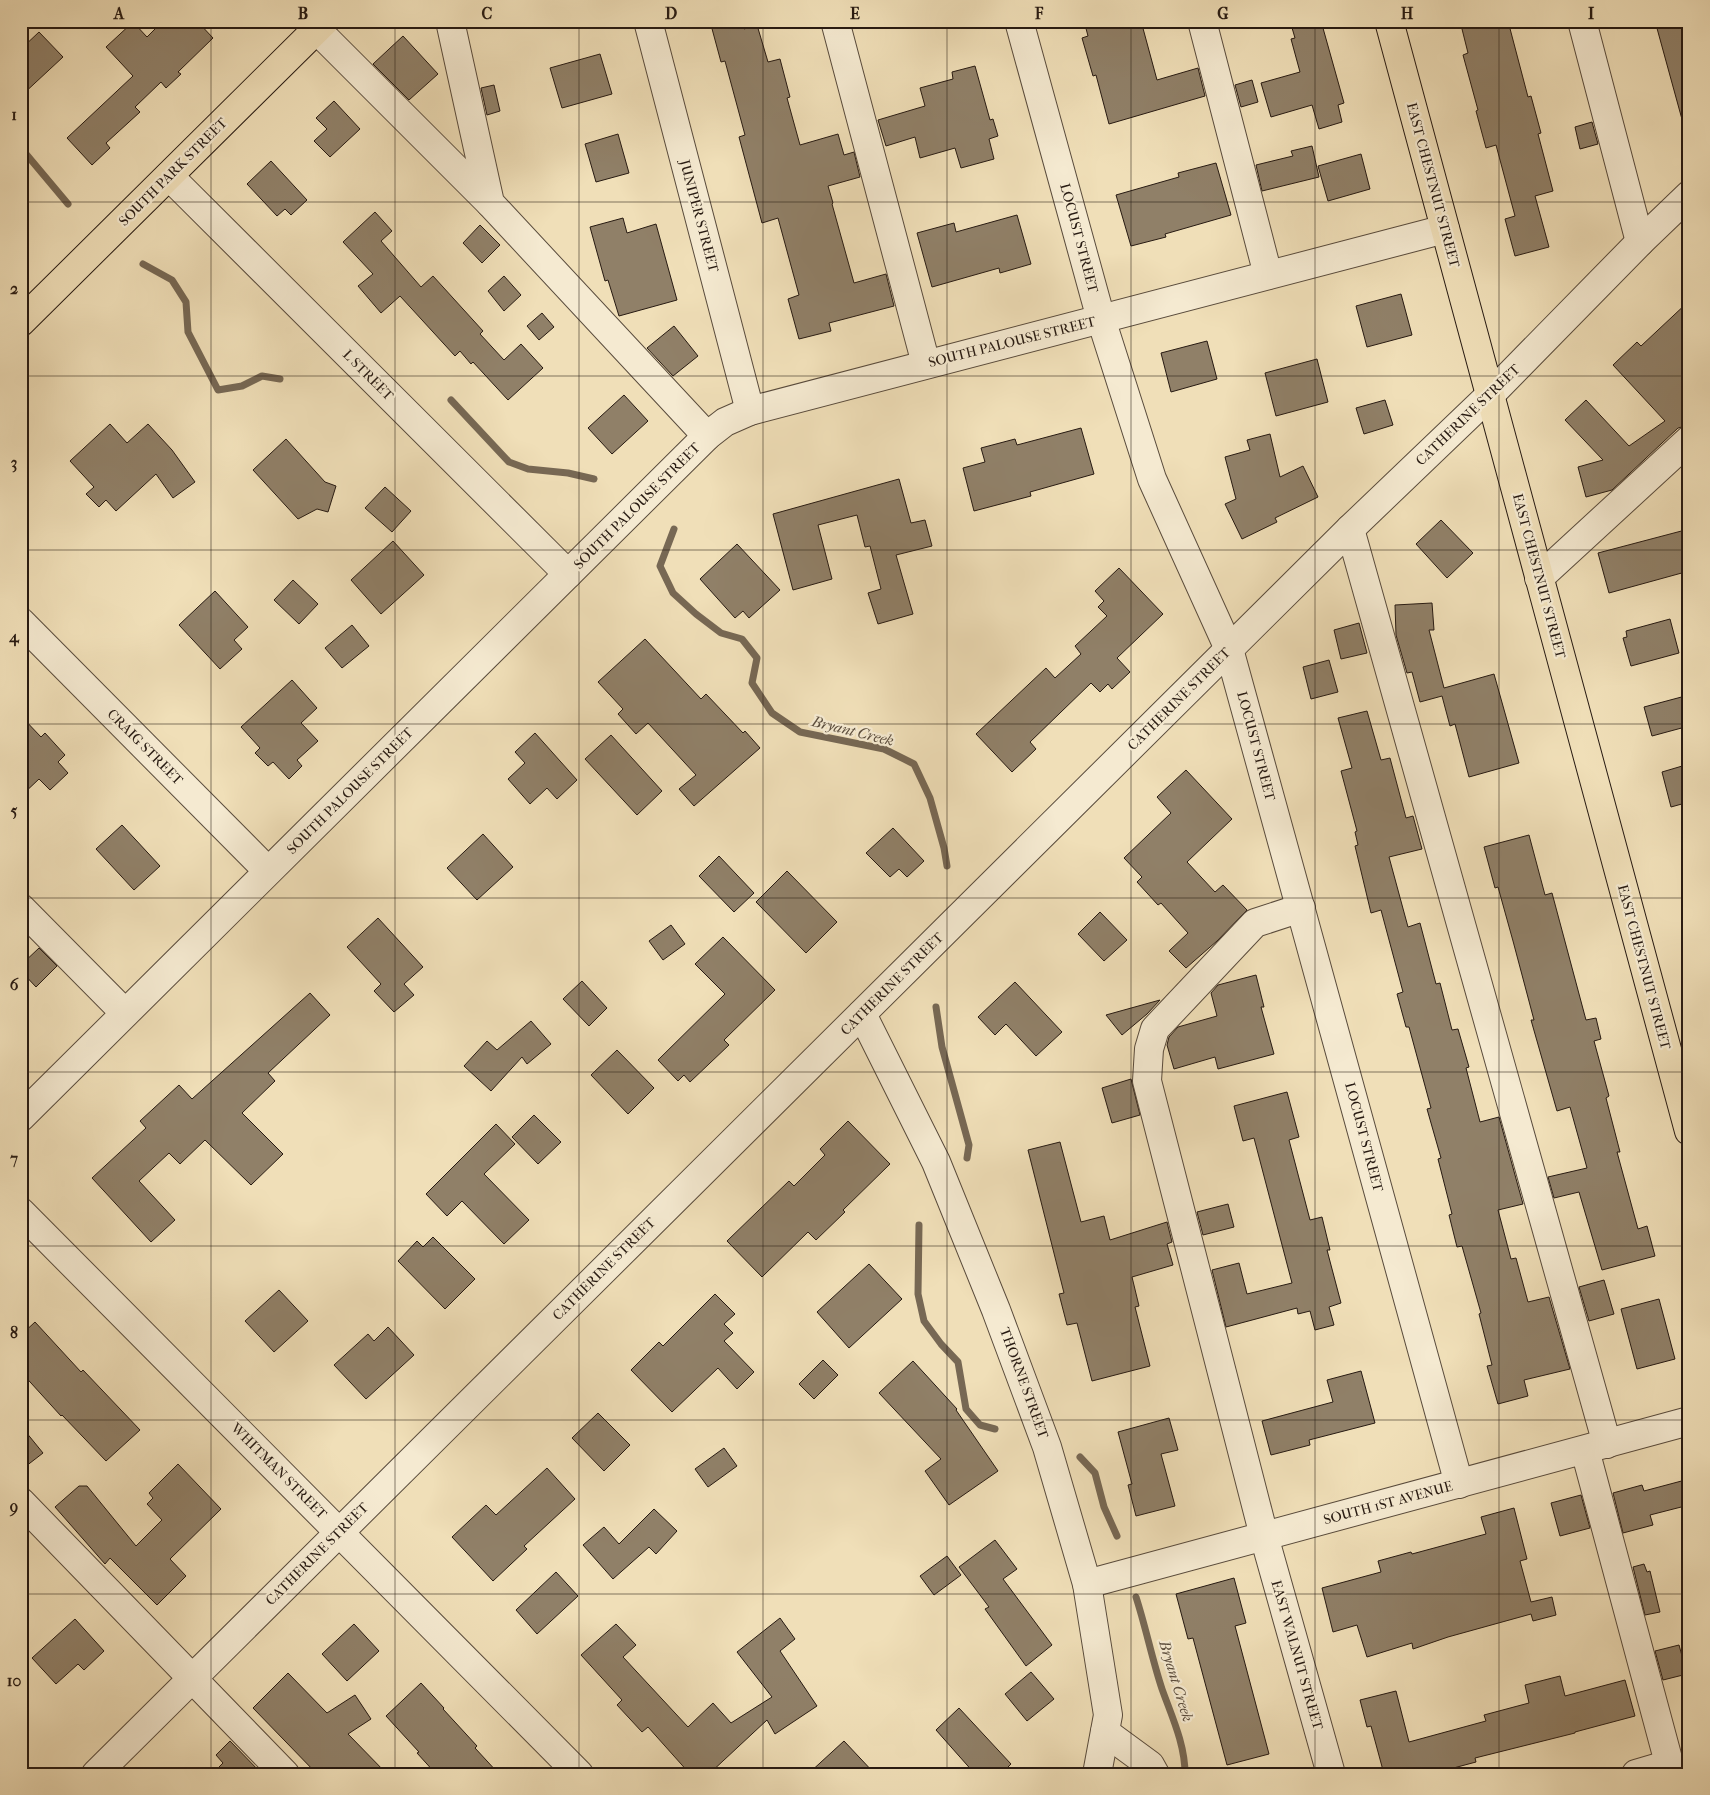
<svg xmlns="http://www.w3.org/2000/svg" width="1710" height="1795" font-family="'IM FELL French Canon',serif">
<style>
.lines{fill:none;stroke-linecap:round;stroke-linejoin:round}
.stream{stroke:#776854;stroke-width:7}
.building{fill:#908068;stroke:#271a12}
.minor-casing{stroke:#594b3c;stroke-width:30}
.major-casing{stroke:#271a12;stroke-width:30}
.minor{stroke:#f5ead1;stroke-width:28}
.major{stroke:#f0dfb8;stroke-width:28}
.grid{fill:none;stroke:#271a12;stroke-width:1;stroke-opacity:0.55}
.labels{text-anchor:middle;dominant-baseline:central;stroke-width:4.5;stroke-linejoin:round;paint-order:stroke}
.street-label{font-size:14px;fill:#271a12;stroke:#f5ead1}
.water-label{font-size:15px;font-style:italic;fill:#5c4e3e;stroke:#f5ead1}
.neatline{fill:none;stroke:#271a12;stroke-width:2}
.grid-label{font-size:16px;text-anchor:middle;font-weight:bold;fill:#271a12}
</style>
<rect width="100%" height="100%" fill="#f0dfb8"/>
<filter id="stains"><feTurbulence type="fractalNoise" baseFrequency=".004" numOctaves="4"/><feColorMatrix values="0 0 0 0 .2 0 0 0 0 .09 0 0 0 0 .02 0 0 0 .5 -.17"/></filter>
<radialGradient id="worn" r=".72"><stop offset=".6" stop-color="#630" stop-opacity="0"/><stop offset="1" stop-color="#630" stop-opacity=".3"/></radialGradient>
<g class="lines">
<!-- stream -->
<g class="stream">
<polyline points="21,148 68,204"/>
<polyline points="143,264 172,280 186,302 188,332 218,390 242,386 262,376 280,379"/>
<polyline points="451,400 509,462 528,469 568,473 594,479"/>
<polyline points="674,529 660,566 673,593 696,614 721,633 742,639 757,658 752,683 772,713 800,732 884,749 914,764 930,798 944,848 947,866"/>
<polyline points="936,1007 942,1047 969,1145 967,1158"/>
<polyline points="919,1225 918,1294 924,1321 941,1344 958,1362 966,1409 980,1425 995,1429"/>
<polyline points="1080,1457 1095,1473 1104,1507 1117,1536"/>
<path d="M1136,1597C1146,1628 1152,1659 1162,1689C1172,1717 1185,1744 1185,1774"/>
</g>
</g>
<!-- building -->
<g class="building">
<polygon points="163,21 197,21 213,38 178,72 181,74 166,88 161,82 135,107 140,112 106,143 110,148 92,165 67,138 133,76 106,47 133,22 147,37"/>
<polygon points="726,21 742,21 744,29 757,25 768,62 780,59 790,97 787,98 800,145 838,134 844,155 854,152 860,177 828,186 833,203 832,204 854,283 886,274 894,306 829,323 831,331 799,339 788,299 799,295 778,218 762,223 739,137 745,135 725,61 721,62 711,25"/>
<polygon points="1084,21 1141,21 1157,80 1198,68 1205,96 1109,124 1096,75 1093,76 1082,38 1088,36"/>
<polygon points="1290,21 1321,21 1344,103 1338,105 1342,122 1319,129 1312,105 1271,117 1261,83 1300,72 1291,39 1295,38"/>
<polygon points="1460,21 1508,21 1528,97 1531,96 1541,133 1538,134 1553,191 1535,196 1549,247 1515,256 1505,219 1515,216 1496,145 1486,148 1476,111 1478,110 1463,55 1468,53"/>
<polygon points="1655,21 1689,21 1689,122 1683,123"/>
<polygon points="39,32 63,57 21,96 21,49"/>
<polygon points="403,36 438,74 409,100 373,64"/>
<polygon points="600,54 612,94 562,108 550,68"/>
<polygon points="975,66 990,120 993,119 998,136 989,139 994,159 961,168 955,148 920,158 915,137 886,146 878,120 925,106 920,88 953,79 952,72"/>
<polygon points="1252,80 1258,102 1241,107 1235,85"/>
<polygon points="494,85 500,111 487,115 481,88"/>
<polygon points="334,101 360,129 330,157 314,141 327,129 316,118"/>
<polygon points="1592,122 1598,144 1580,149 1575,127"/>
<polygon points="618,134 629,173 596,182 585,144"/>
<polygon points="1312,146 1319,177 1262,191 1256,165 1293,156 1291,151"/>
<polygon points="1361,154 1370,189 1328,201 1318,166"/>
<polygon points="271,161 307,200 291,215 285,209 277,216 247,184"/>
<polygon points="1216,163 1231,215 1165,234 1166,237 1131,246 1116,195 1179,177 1178,173"/>
<polygon points="375,212 392,231 381,241 421,287 433,276 483,331 480,334 504,360 521,344 543,368 508,400 473,362 471,364 460,351 455,356 400,296 381,313 358,286 373,274 343,242"/>
<polygon points="1017,215 1031,264 1000,273 999,268 932,287 917,233 954,223 956,232"/>
<polygon points="623,218 627,233 656,224 677,300 619,316 608,280 605,281 590,227"/>
<polygon points="480,225 500,245 482,263 463,243"/>
<polygon points="504,276 521,295 504,311 488,291"/>
<polygon points="1401,294 1412,335 1367,347 1356,306"/>
<polygon points="1689,301 1689,425 1678,428 1612,490 1586,497 1578,467 1603,460 1565,420 1586,400 1629,446 1665,421 1613,365 1637,342 1641,346"/>
<polygon points="542,313 554,327 539,340 527,326"/>
<polygon points="674,326 698,356 673,376 647,348"/>
<polygon points="1207,341 1217,379 1171,392 1161,353"/>
<polygon points="1317,359 1328,402 1276,416 1265,373"/>
<polygon points="624,395 648,421 612,454 588,428"/>
<polygon points="1385,400 1393,425 1364,434 1356,408"/>
<polygon points="110,424 127,443 148,424 172,450 195,482 173,498 156,474 116,511 106,500 99,507 86,494 94,487 70,461"/>
<polygon points="1081,428 1094,474 1030,492 1031,496 974,511 963,468 985,462 981,448 1015,439 1017,445"/>
<polygon points="1270,434 1280,477 1303,466 1318,497 1275,518 1277,522 1242,539 1225,504 1236,499 1225,457 1250,450 1247,440"/>
<polygon points="286,439 325,482 336,486 328,512 317,509 298,519 253,470"/>
<polygon points="899,479 911,523 925,520 932,546 896,555 913,614 878,624 868,593 881,589 870,546 865,547 857,515 818,525 832,579 793,590 773,514"/>
<polygon points="385,487 411,511 392,532 365,508"/>
<polygon points="1441,520 1473,553 1447,578 1416,544"/>
<polygon points="1689,529 1689,571 1609,593 1598,553"/>
<polygon points="393,541 424,575 381,614 351,580"/>
<polygon points="737,544 780,590 749,618 743,611 735,618 700,579"/>
<polygon points="1119,568 1163,614 1117,658 1130,672 1112,689 1108,684 1100,692 1091,683 1030,742 1036,749 1012,772 976,734 1046,668 1055,678 1081,654 1075,646 1107,616 1098,607 1104,601 1095,591"/>
<polygon points="293,580 318,604 299,624 274,600"/>
<polygon points="215,591 248,627 234,640 242,649 220,669 179,625"/>
<polygon points="1432,603 1434,630 1429,630 1444,688 1494,674 1519,763 1469,777 1455,724 1450,726 1442,696 1420,702 1412,672 1407,673 1396,635 1395,605"/>
<polygon points="1670,619 1679,653 1631,666 1623,638 1627,637 1626,631"/>
<polygon points="1359,623 1367,653 1341,659 1334,630"/>
<polygon points="352,625 369,646 342,668 325,648"/>
<polygon points="645,639 701,699 706,694 743,733 745,731 760,748 694,806 679,789 696,775 648,723 636,734 618,714 623,709 598,682"/>
<polygon points="1329,660 1338,692 1311,699 1303,667"/>
<polygon points="292,680 317,708 301,723 318,741 297,760 302,766 289,779 273,762 268,766 255,753 260,748 241,727"/>
<polygon points="1689,695 1689,726 1652,736 1644,707"/>
<polygon points="1367,711 1381,760 1390,758 1406,818 1413,816 1422,849 1389,857 1408,927 1420,923 1436,984 1440,983 1452,1030 1458,1029 1469,1067 1466,1068 1480,1122 1499,1117 1523,1204 1498,1210 1511,1259 1516,1258 1528,1302 1549,1297 1570,1369 1524,1380 1528,1396 1498,1404 1487,1366 1492,1365 1479,1314 1481,1313 1462,1246 1457,1247 1449,1215 1452,1214 1438,1159 1441,1158 1427,1109 1431,1108 1409,1027 1406,1027 1397,994 1403,992 1381,910 1371,913 1355,846 1358,845 1355,832 1357,831 1341,771 1352,768 1338,718"/>
<polygon points="21,716 41,737 45,733 65,755 58,762 68,773 50,790 39,779 21,796"/>
<polygon points="535,733 577,780 557,799 547,788 530,804 508,779 525,763 515,752"/>
<polygon points="611,735 662,791 637,815 585,759"/>
<polygon points="1689,764 1689,802 1671,807 1662,772"/>
<polygon points="1186,770 1232,819 1187,862 1215,892 1223,885 1247,910 1217,941 1186,968 1169,951 1188,933 1161,903 1158,905 1137,882 1142,877 1124,858 1171,813 1157,797"/>
<polygon points="122,825 160,866 134,890 96,849"/>
<polygon points="893,828 924,861 907,877 899,869 890,877 866,853"/>
<polygon points="483,834 513,867 477,900 447,868"/>
<polygon points="1529,835 1545,895 1552,893 1586,1020 1596,1018 1601,1039 1594,1041 1609,1096 1606,1098 1620,1152 1617,1152 1638,1229 1647,1226 1655,1256 1602,1270 1579,1192 1554,1198 1548,1177 1587,1168 1570,1107 1557,1111 1531,1020 1534,1020 1513,941 1498,887 1495,888 1484,847"/>
<polygon points="719,856 754,893 734,912 699,876"/>
<polygon points="787,871 837,922 806,953 756,902"/>
<polygon points="1100,912 1127,940 1104,961 1078,934"/>
<polygon points="378,918 423,967 404,984 414,995 394,1012 374,991 381,984 347,947"/>
<polygon points="671,925 685,944 663,960 649,941"/>
<polygon points="723,937 775,990 724,1040 729,1045 690,1082 684,1075 678,1081 658,1060 725,994 695,964"/>
<polygon points="39,948 57,966 36,987 21,971 21,965"/>
<polygon points="1256,975 1264,1007 1261,1007 1274,1054 1218,1069 1215,1057 1174,1069 1167,1045 1169,1037 1178,1027 1217,1016 1211,993 1218,985"/>
<polygon points="582,981 607,1008 589,1026 563,999"/>
<polygon points="1015,982 1062,1032 1036,1056 1006,1024 995,1035 978,1017"/>
<polygon points="310,993 330,1015 268,1073 275,1081 242,1113 283,1154 251,1185 205,1140 180,1164 169,1153 139,1181 175,1220 151,1242 92,1178 146,1128 140,1121 179,1085 192,1099"/>
<polygon points="1160,1000 1147,1014 1122,1035 1106,1015"/>
<polygon points="531,1021 551,1044 527,1064 522,1057 491,1091 464,1066 487,1041 497,1050"/>
<polygon points="617,1050 654,1088 628,1114 591,1075"/>
<polygon points="1131,1079 1140,1115 1112,1123 1102,1088"/>
<polygon points="1287,1092 1299,1137 1289,1140 1310,1220 1322,1217 1330,1250 1327,1250 1341,1303 1329,1307 1334,1325 1315,1330 1310,1311 1298,1314 1297,1308 1226,1327 1212,1270 1239,1263 1247,1294 1292,1283 1254,1138 1243,1141 1234,1106"/>
<polygon points="534,1115 561,1142 538,1164 512,1137"/>
<polygon points="848,1121 890,1164 843,1210 845,1212 816,1240 808,1232 762,1277 727,1241 789,1181 794,1186 825,1155 820,1149"/>
<polygon points="496,1124 515,1144 484,1174 529,1220 504,1244 462,1201 447,1216 426,1194"/>
<polygon points="1060,1142 1081,1222 1104,1216 1110,1240 1167,1222 1172,1242 1167,1244 1173,1265 1132,1277 1139,1306 1135,1307 1150,1366 1092,1381 1077,1323 1067,1325 1059,1294 1064,1293 1028,1150"/>
<polygon points="1228,1204 1234,1227 1203,1235 1197,1212"/>
<polygon points="433,1237 475,1279 445,1309 398,1261 417,1241 423,1247"/>
<polygon points="869,1264 902,1299 849,1348 817,1312"/>
<polygon points="1604,1280 1614,1314 1589,1321 1579,1287"/>
<polygon points="279,1290 308,1321 274,1352 245,1321"/>
<polygon points="715,1294 735,1314 724,1324 733,1333 724,1341 754,1372 737,1389 718,1368 672,1412 631,1370 659,1342 663,1346"/>
<polygon points="1659,1299 1675,1359 1637,1369 1621,1309"/>
<polygon points="35,1322 81,1372 83,1370 140,1430 106,1461 62,1415 61,1416 21,1372 21,1335"/>
<polygon points="388,1327 414,1355 366,1399 334,1365 368,1334 374,1341"/>
<polygon points="823,1360 838,1375 814,1399 799,1384"/>
<polygon points="913,1361 957,1409 956,1410 998,1471 949,1505 925,1471 941,1459 879,1393"/>
<polygon points="1361,1371 1375,1423 1309,1440 1310,1445 1271,1455 1262,1421 1333,1402 1327,1380"/>
<polygon points="598,1413 630,1445 604,1471 572,1438"/>
<polygon points="1169,1418 1178,1450 1161,1454 1175,1506 1136,1516 1128,1485 1132,1484 1118,1432"/>
<polygon points="21,1426 43,1453 21,1470"/>
<polygon points="724,1448 737,1466 708,1487 695,1469"/>
<polygon points="178,1464 221,1509 170,1559 186,1576 157,1605 110,1558 105,1564 55,1507 79,1486 87,1486 136,1546 162,1520 147,1504 153,1498 149,1493"/>
<polygon points="547,1468 575,1499 524,1546 527,1549 493,1581 452,1537 486,1505 496,1515"/>
<polygon points="1689,1479 1689,1505 1650,1515 1653,1525 1623,1533 1613,1493 1642,1485 1644,1491"/>
<polygon points="1581,1495 1590,1528 1560,1536 1551,1503"/>
<polygon points="1514,1508 1527,1559 1520,1561 1531,1602 1552,1597 1556,1615 1533,1621 1531,1614 1448,1637 1413,1649 1412,1643 1367,1657 1357,1625 1333,1632 1322,1588 1381,1572 1378,1561 1411,1552 1412,1554 1486,1534 1481,1517"/>
<polygon points="654,1509 677,1531 656,1554 649,1547 613,1579 583,1545 604,1527 619,1544"/>
<polygon points="995,1540 1017,1569 1003,1579 1052,1645 1026,1666 985,1609 989,1607 959,1567"/>
<polygon points="947,1556 961,1575 934,1595 920,1576"/>
<polygon points="1644,1564 1647,1572 1650,1571 1660,1612 1645,1615 1633,1567"/>
<polygon points="556,1572 578,1596 537,1634 516,1610"/>
<polygon points="1234,1578 1246,1623 1235,1626 1269,1754 1227,1765 1193,1638 1188,1639 1176,1594"/>
<polygon points="780,1618 795,1639 780,1651 817,1706 775,1734 767,1720 709,1774 690,1774 648,1727 642,1732 617,1705 622,1700 581,1655 616,1624 636,1645 623,1657 688,1727 713,1703 731,1723 772,1697 737,1652"/>
<polygon points="75,1619 104,1651 84,1670 78,1664 56,1684 32,1658"/>
<polygon points="354,1624 379,1651 347,1681 322,1654"/>
<polygon points="1679,1645 1687,1674 1663,1680 1655,1651"/>
<polygon points="1031,1672 1054,1699 1027,1721 1005,1694"/>
<polygon points="288,1673 327,1713 355,1695 371,1719 348,1734 387,1774 317,1774 253,1708"/>
<polygon points="1560,1676 1565,1696 1625,1680 1635,1716 1575,1732 1575,1733 1475,1758 1476,1762 1431,1774 1384,1774 1371,1726 1367,1727 1360,1700 1396,1691 1409,1742 1486,1721 1484,1715 1529,1703 1525,1685"/>
<polygon points="421,1683 444,1708 443,1709 477,1746 475,1748 499,1774 436,1774 417,1753 419,1752 386,1716"/>
<polygon points="959,1708 1011,1764 1001,1774 975,1774 936,1730"/>
<polygon points="230,1741 262,1774 212,1774 223,1763 216,1755"/>
<polygon points="844,1741 875,1774 808,1774"/>
</g>
<g class="lines">
<defs>
<g id="minor">
<polyline points="308,21 490,203"/>
<polyline points="450,21 490,203 707,436"/>
<polyline points="648,21 750,411"/>
<polyline points="835,21 926,364"/>
<polyline points="1019,21 1101,319 1152,479 1229,649 1459,1484"/>
<polyline points="1202,21 1268,275"/>
<polyline points="1582,21 1640,242"/>
<polyline points="169,176 568,574"/>
<polyline points="1350,529 1607,1444"/>
<polyline points="1539,578 1689,440"/>
<polyline points="21,622 268,871"/>
<polyline points="21,908 125,1013"/>
<polyline points="1301,908 1255,923 1155,1029 1149,1049 1147,1081 1264,1536 1331,1774"/>
<polyline points="862,1014 936,1162 996,1310 1047,1447 1087,1584 1108,1715 1097,1774"/>
<polyline points="21,1117 707,436 725,422 750,411 1445,229"/>
<polyline points="21,1212 579,1774"/>
<polyline points="1585,1450 1672,1774"/>
<polyline points="21,1502 285,1774"/>
<polyline points="1087,1584 1689,1421"/>
<polyline points="1105,1732 1150,1765 1155,1774"/>
<polyline points="96,1774 1350,529 1490,395 1640,242 1689,195"/>
<polyline points="1636,1774 1670,1764"/>
</g>
<g id="major">
<polyline points="1389,21 1689,1131"/>
<polyline points="21,322 325,21"/>
</g>
</defs>
<!-- minor casing -->
<use href="#minor" class="minor-casing"/>
<!-- major casing -->
<use href="#major" class="major-casing"/>
<!-- minor -->
<use href="#minor" class="minor"/>
<!-- major -->
<use href="#major" class="major"/>
</g>
<!-- grid -->
<path class="grid" d="M211,21V1774M395,21V1774M579,21V1774M763,21V1774M947,21V1774M1131,21V1774M1315,21V1774M1499,21V1774M21,202H1689M21,376H1689M21,550H1689M21,724H1689M21,898H1689M21,1072H1689M21,1246H1689M21,1420H1689M21,1594H1689"/>
<g class="labels">
<!-- street labels -->
<g class="street-label">
<text transform="translate(173 172) rotate(-45)">SOUTH PARK STREET</text>
<text transform="translate(1433 185) rotate(75)">EAST CHESTNUT STREET</text>
<text transform="translate(699 216) rotate(75)">JUNIPER STREET</text>
<text transform="translate(1079 238) rotate(75)">LOCUST STREET</text>
<text transform="translate(1012 342) rotate(-14)">SOUTH PALOUSE STREET</text>
<text transform="translate(368 375) rotate(45)">L STREET</text>
<text transform="translate(1468 415) rotate(-44)">CATHERINE STREET</text>
<text transform="translate(637 506) rotate(-45)">SOUTH PALOUSE STREET</text>
<text transform="translate(1539 576) rotate(75)">EAST CHESTNUT STREET</text>
<text transform="translate(1179 699) rotate(-45)">CATHERINE STREET</text>
<text transform="translate(1256 746) rotate(75)">LOCUST STREET</text>
<text transform="translate(145 747) rotate(45)">CRAIG STREET</text>
<text transform="translate(350 791) rotate(-45)">SOUTH PALOUSE STREET</text>
<text transform="translate(1644 967) rotate(75)">EAST CHESTNUT STREET</text>
<text transform="translate(892 984) rotate(-45)">CATHERINE STREET</text>
<text transform="translate(1364 1137) rotate(75)">LOCUST STREET</text>
<text transform="translate(604 1269) rotate(-45)">CATHERINE STREET</text>
<text transform="translate(1024 1383) rotate(70)">THORNE STREET</text>
<text transform="translate(279 1471) rotate(45)">WHITMAN STREET</text>
<text transform="translate(1388 1503) rotate(-15)">SOUTH 1ST AVENUE</text>
<text transform="translate(317 1554) rotate(-45)">CATHERINE STREET</text>
<text transform="translate(1297 1655) rotate(74)">EAST WALNUT STREET</text>
</g>
<!-- water labels -->
<g class="water-label">
<text transform="translate(853 731) rotate(14)">Bryant Creek</text>
<text transform="translate(1176 1681) rotate(73)">Bryant Creek</text>
</g>
</g>
<!-- margin -->
<rect width="1710" height="1795" fill="none" stroke="#f0dfb8" stroke-width="55"/>
<rect x="28" y="28" width="1654" height="1740" class="neatline"/>
<g class="grid-label">
<text x="119" y="19">A</text>
<text x="303" y="19">B</text>
<text x="487" y="19">C</text>
<text x="671" y="19">D</text>
<text x="855" y="19">E</text>
<text x="1039" y="19">F</text>
<text x="1223" y="19">G</text>
<text x="1407" y="19">H</text>
<text x="1591" y="19">I</text>
<text x="14" y="120">1</text>
<text x="14" y="294">2</text>
<text x="14" y="468">3</text>
<text x="14" y="642">4</text>
<text x="14" y="816">5</text>
<text x="14" y="990">6</text>
<text x="14" y="1164">7</text>
<text x="14" y="1338">8</text>
<text x="14" y="1512">9</text>
<text x="14" y="1686">10</text>
</g>
<rect width="100%" height="100%" filter="url(#stains)"/>
<rect width="100%" height="100%" fill="url(#worn)"/>
</svg>
